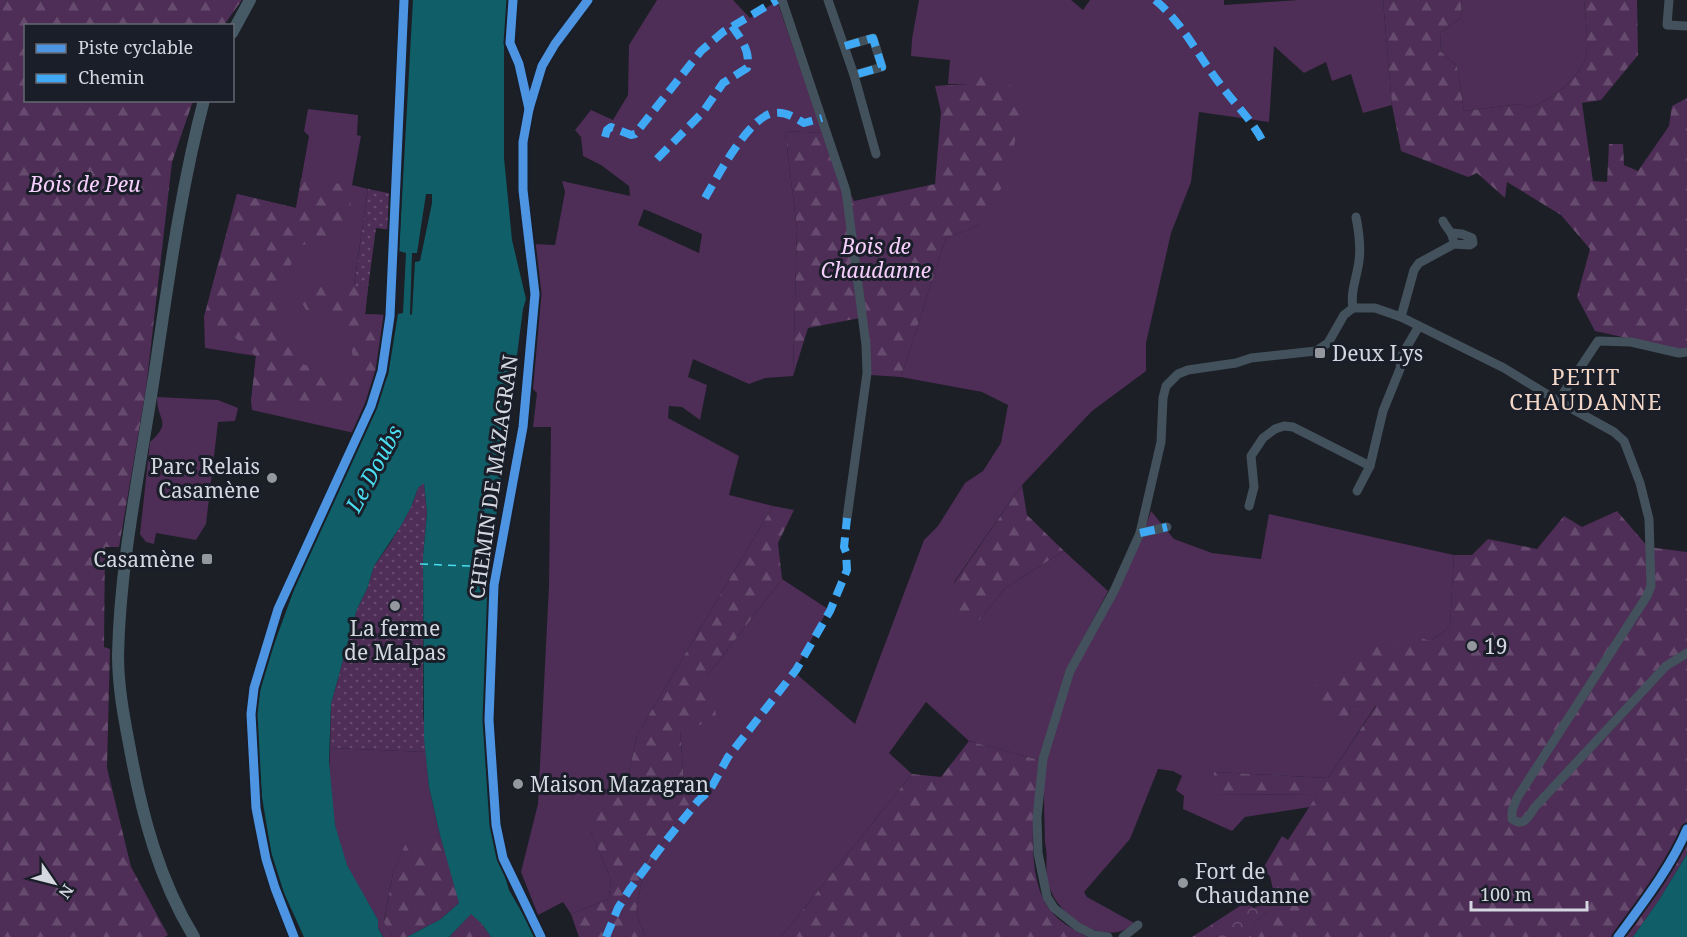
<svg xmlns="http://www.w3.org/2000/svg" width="1687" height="937" font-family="'Noto Serif',serif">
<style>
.grass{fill:#4e2d56;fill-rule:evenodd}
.forest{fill:url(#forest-firs)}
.park{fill:url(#park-crowns)}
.garden{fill:url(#garden-dots)}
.water{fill:#0f5e68;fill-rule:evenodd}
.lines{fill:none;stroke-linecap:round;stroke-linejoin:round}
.ferry{stroke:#4adef0;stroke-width:1.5;stroke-dasharray:8 6;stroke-linecap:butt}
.minor{stroke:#42515b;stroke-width:9}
.major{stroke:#465a66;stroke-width:12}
.quiet{stroke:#3fa9f5;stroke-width:8;stroke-dasharray:15 8;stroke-linecap:butt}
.cycleway-casing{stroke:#191e29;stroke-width:13}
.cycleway{stroke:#4d94e3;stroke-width:9}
.poi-dot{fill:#94979e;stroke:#191e29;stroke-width:2}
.labels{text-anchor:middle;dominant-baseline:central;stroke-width:6;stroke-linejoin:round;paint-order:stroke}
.park-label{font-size:21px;font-style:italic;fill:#f6cffc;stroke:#191e29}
.poi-label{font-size:21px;fill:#d4d7df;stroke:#191e29;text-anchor:start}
.street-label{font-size:21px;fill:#d4d7df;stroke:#191e29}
.neighbourhood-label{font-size:22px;letter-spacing:1.5px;fill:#f4d6c7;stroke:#191e29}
.water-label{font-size:22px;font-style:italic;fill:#4adef0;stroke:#191e29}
</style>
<defs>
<pattern id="forest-firs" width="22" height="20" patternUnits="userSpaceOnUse" patternTransform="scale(1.5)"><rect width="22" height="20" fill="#4e2d56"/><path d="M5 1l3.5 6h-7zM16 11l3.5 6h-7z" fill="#674b6e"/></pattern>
<pattern id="park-crowns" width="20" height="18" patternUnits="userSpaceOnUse" patternTransform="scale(1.5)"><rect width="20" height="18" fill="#4e2d56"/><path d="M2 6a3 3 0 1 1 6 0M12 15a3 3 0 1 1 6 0" fill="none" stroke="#674b6e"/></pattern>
<pattern id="garden-dots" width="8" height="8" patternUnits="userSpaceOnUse" patternTransform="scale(1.5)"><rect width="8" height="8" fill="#4e2d56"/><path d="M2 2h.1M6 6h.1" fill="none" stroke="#674b6e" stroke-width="1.8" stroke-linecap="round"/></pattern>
</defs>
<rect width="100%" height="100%" fill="#1c1f26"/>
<!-- grass -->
<g class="grass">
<path d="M657,0H733L750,18L777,1L823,133L785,131L797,229L793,376L765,378L749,384L693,359L688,377L707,385L700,420L682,407L669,406L668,418L739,456L729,495L773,506L637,735L627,782L591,832L611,880L609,899L571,914L563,902L538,915L521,872L538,804L549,586L551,427H533L537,393L530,386L532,244L555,245L565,192L562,181L630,196L629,186L601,165L583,156L581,137L575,130L591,110L613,120L628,95L629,45ZM644,209L702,234L699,253L638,225Z"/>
<polygon points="919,0 1071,0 1083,10 1090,0 1224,0 1224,5 1298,0 1383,0 1392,105 1363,113 1351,74 1332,81 1326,62 1304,73 1274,46 1269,122 1199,112 1191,182 1171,233 1146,343 1146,371 1092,411 1022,485 954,582 978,622 1005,588 1064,551 1108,591 1065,673 1039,760 969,741 926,702 889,753 912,774 781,937 645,937 636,911 644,869 671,831 700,795 684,781 680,730 708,675 782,579 828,609 794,672 855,724 924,540 938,526 965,483 983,471 1001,443 1008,405 982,392 901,377 946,238 980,225 968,84 948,84 950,60 911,56 912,39"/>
<path d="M1461,0H1584C1585,13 1589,45 1586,57C1579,79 1549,103 1527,108L1521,104L1464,111L1457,66L1440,51L1441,32L1462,17Z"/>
<polygon points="308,109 358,115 357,135 361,136 352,185 368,189 354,285 368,288 365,314 386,315 379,366 354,433 252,410 251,402 256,356 205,348 204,317 237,194 296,208 309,136 304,131"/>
<path d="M157,397L218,400L238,408L235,421L218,422L206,524L196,540L156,533L154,544L146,542L140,534L150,442C173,421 157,422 157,397Z"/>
<path d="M1151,511L1174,539L1212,553L1261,559L1269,514L1454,555L1450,627L1430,641L1365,649L1345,725L1351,707L1376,705L1328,778L1214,772L1212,794L1317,795L1310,807L1245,817L1232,831L1183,809L1184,796L1176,790L1182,776L1173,771L1158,769L1130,839L1084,892L1087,897L1134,923C1129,927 1124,931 1118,932C1091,937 1059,913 1050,889C1043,873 1049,858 1045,843L1043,759L1070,671L1142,538Z"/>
<path d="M330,748L426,752L429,787L440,835L407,841L393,873L384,921L392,937H383L378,928V920C368,903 356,886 348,868C332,831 328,787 330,748Z"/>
</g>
<!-- forest -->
<g class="forest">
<polygon points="0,0 242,0 224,25 26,26 26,100 193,101 172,162 146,389 119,547 105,547 104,647 110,649 107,768 131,867 168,935 165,937 0,937"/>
<path d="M1383,0H1461L1462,17L1441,32L1440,51L1457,66L1464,111L1521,104L1527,108C1549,103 1579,79 1586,57C1589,45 1585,13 1584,0H1637L1638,55L1601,100L1582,103L1593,181L1607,182L1609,144H1623L1624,165L1638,171L1669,126L1672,106L1687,98V348L1676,349L1595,331L1577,297L1590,249L1561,215L1507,182L1505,198L1477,173L1468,177L1401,151L1392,105Z"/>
<polygon points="975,71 1025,91 1008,176 980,225 946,238 901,377 871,375 865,317 808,328 793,376 797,229 785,131 823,133 854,201 935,184 941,112 935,86 968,84"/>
<polygon points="301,179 350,185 351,231 296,247 277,315 294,342 296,363 345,373 354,363 348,331 330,313 306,310 300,299 308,286 332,288 354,286 368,288 365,314 386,315 379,366 368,399 301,405 251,402 256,356 233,336 204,317 237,194 296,208"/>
<polygon points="1022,485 1027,515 1064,551 1005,588 978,622 954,609 954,583"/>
<polygon points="773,506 794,510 778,543 782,579 708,675 717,720 680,730 684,781 700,795 671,831 644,869 636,911 645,937 579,937 571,914 609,899 611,880 591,832 599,797 627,782 637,735"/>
<polygon points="1617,511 1648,547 1687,552 1687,854 1659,900 1633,937 1251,937 1255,922 1267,913 1263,904 1275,898 1270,876 1262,870 1282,836 1288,840 1317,795 1211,794 1214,772 1328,778 1376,706 1351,707 1345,726 1307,691 1365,649 1415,636 1430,641 1450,627 1454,555 1472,555 1488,539 1537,549 1564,516 1582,527"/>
<path d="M969,741L1039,760C1035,801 1023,875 1050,910C1059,922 1073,929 1087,937H781L912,774L941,777Z"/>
<polygon points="440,835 459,895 459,903 441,919 407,937 392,937 384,922 393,873 407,840"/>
<polygon points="471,913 482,924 491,937 449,937"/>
</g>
<!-- park -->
<polygon class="park" points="1246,902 1254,908 1263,904 1267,913 1255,922 1251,937 1192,937"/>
<!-- garden -->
<g class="garden">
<polygon points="368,189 393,194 392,230 376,228 368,288 354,286"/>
<polygon points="424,482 427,513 423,557 423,713 426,752 330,748 331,704 357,609 367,589 374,566 391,542 411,507 418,488"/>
</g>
<!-- water -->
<g class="water">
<path d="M413,0H507L504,47V158L512,240L526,299L523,309L492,548L485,711L494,840L509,890L536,937H491L482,924L471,914L449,937H407L441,919L459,903L440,835L429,787L424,738L423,557L427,513L424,483L418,488L411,507L402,524L374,566L367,589L357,609L331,704L329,761L335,825L347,865L378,920V928L383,937H304L284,893L271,852L262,797L256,717L260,691L269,658L299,576L388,375L398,314L403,313L406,253L399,251ZM426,194H432V203L420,261L415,262L412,314L410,315L412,253H417Z"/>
<polygon points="1687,854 1687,937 1633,937 1659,900"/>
</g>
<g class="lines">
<!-- ferry -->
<polyline class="ferry" points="420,564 492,567"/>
<!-- minor -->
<g class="minor">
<polyline points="782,0 846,191 866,345 867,373 847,518"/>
<polyline points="828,0 854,75 876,154"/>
<polyline points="1669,0 1667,25 1687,26"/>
<polyline points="845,46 873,38 882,67 854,75"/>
<path d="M1443,221C1446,228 1452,231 1453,239"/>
<path d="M1353,308C1350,292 1357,277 1359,261C1361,246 1359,232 1356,217"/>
<polyline points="1401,317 1414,270 1419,263 1454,244 1470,245 1473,243 1472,238 1462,234 1452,233"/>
<polyline points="1558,401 1598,341 1631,342 1679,353 1687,352"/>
<polyline points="371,406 382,371 390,316 404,0"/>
<polyline points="1357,491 1370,466 1383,411 1400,369 1402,355 1419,326"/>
<polyline points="1249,506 1254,487 1251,456 1263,438 1275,429 1284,426 1293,427 1370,466"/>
<polyline points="1140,533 1167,527"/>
<polyline points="541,937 503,858 496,825 489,720 494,585 523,427 535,294 523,190 523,142 529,109 542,66 555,44 588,0"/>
<path d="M1108,937L1094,935L1078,927L1054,908L1047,897L1038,853L1037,817L1043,759L1070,671L1114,591L1140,533L1161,442L1163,398L1166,386L1178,374L1188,370L1236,363L1251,358L1316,351L1328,343L1344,315L1353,308H1375L1401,317L1504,368L1558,401L1614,432L1624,441L1640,483L1649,519L1651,586L1647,596L1517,798L1512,811V819C1524,828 1529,816 1535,807L1666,666L1687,653"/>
<polyline points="1123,937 1138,925"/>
<path d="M1618,937C1643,903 1671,867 1687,829"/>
</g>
<!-- major -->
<g class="major">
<polyline points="232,33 250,0"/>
<path d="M194,937C159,880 142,815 130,749C124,718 118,687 118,655C120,562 140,469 154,377C168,284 180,191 204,100"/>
</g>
<!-- quiet -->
<g class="quiet">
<path d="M1155,0C1183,23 1198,56 1220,84C1234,103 1251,119 1262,140"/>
<polyline points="845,46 873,38 882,67 854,75"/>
<polyline points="605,137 607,130 611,127 631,135 635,134 701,51 723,32 777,0"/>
<path d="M657,159L703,112L723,83L747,68C751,51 741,39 732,26"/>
<path d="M705,198C717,177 750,115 774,113C786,111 795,118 804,123L822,118"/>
<polyline points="1140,533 1167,527"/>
<polyline points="606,937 618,908 630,889 665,842 698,801 710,790 728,757 796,670 830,611 847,570 846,552 844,547 847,518"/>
</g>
<defs>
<g id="cycleway">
<polyline points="513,0 510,43 519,64 529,109"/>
<polyline points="294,937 275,888 266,859 256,808 251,714 254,688 278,609 371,406 382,371 390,316 404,0"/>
<polyline points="541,937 503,858 496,825 489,720 494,585 523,427 535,294 523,190 523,142 529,109 542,66 555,44 588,0"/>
<path d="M1618,937C1643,903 1671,867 1687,829"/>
</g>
</defs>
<!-- cycleway casing -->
<use href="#cycleway" class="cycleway-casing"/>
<!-- cycleway -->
<use href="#cycleway" class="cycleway"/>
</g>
<!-- markers -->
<g class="poi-dot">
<rect x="1314" y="347" width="12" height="12" rx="3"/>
<circle cx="272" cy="478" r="6"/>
<rect x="201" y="553" width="12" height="12" rx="3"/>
<circle cx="395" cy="606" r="6"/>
<circle cx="1472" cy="646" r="6"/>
<circle cx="518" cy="784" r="6"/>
<circle cx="1183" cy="883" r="6"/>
</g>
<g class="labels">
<!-- park labels -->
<g class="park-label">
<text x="85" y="184">Bois de Peu</text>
<text x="876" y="246">Bois de<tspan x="876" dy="24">Chaudanne</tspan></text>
</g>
<!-- poi labels -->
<g class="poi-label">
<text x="1332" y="353">Deux Lys</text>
<text x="260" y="466" text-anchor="end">Parc Relais<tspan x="260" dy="24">Casamène</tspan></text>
<text x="195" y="559" text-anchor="end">Casamène</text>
<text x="395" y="628" text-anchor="middle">La ferme<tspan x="395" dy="24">de Malpas</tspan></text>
<text x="1484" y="646">19</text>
<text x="530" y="784">Maison Mazagran</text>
<text x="1195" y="871">Fort de<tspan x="1195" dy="24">Chaudanne</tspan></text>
</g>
<!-- street labels -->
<g class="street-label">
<text transform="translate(493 477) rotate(-82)">CHEMIN DE MAZAGRAN</text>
</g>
<!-- neighbourhood labels -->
<g class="neighbourhood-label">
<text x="1586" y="376">PETIT<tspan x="1586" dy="25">CHAUDANNE</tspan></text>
</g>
<!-- water labels -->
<g class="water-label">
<text transform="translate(373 468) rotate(-62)">Le Doubs</text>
</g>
</g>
<!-- legend -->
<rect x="24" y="24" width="210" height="78" fill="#191e29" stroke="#646872" stroke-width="1.5"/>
<rect x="36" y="44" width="30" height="9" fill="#4d94e3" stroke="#646872" stroke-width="1.5"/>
<text x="78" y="54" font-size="18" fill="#d4d7df">Piste cyclable</text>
<rect x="36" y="74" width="30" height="9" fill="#3fa9f5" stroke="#646872" stroke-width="1.5"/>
<text x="78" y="84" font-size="18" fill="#d4d7df">Chemin</text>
<!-- north arrow -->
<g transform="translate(54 883) rotate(125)" stroke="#191e29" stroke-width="4.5" paint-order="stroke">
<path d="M0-4.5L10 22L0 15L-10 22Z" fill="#d4d7df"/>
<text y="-9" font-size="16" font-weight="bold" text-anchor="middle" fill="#d4d7df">N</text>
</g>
<!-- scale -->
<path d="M1471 901v9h116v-9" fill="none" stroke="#d4d7df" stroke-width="3"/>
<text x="1480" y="901" font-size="18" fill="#d4d7df" stroke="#191e29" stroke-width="4.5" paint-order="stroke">100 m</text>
</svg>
